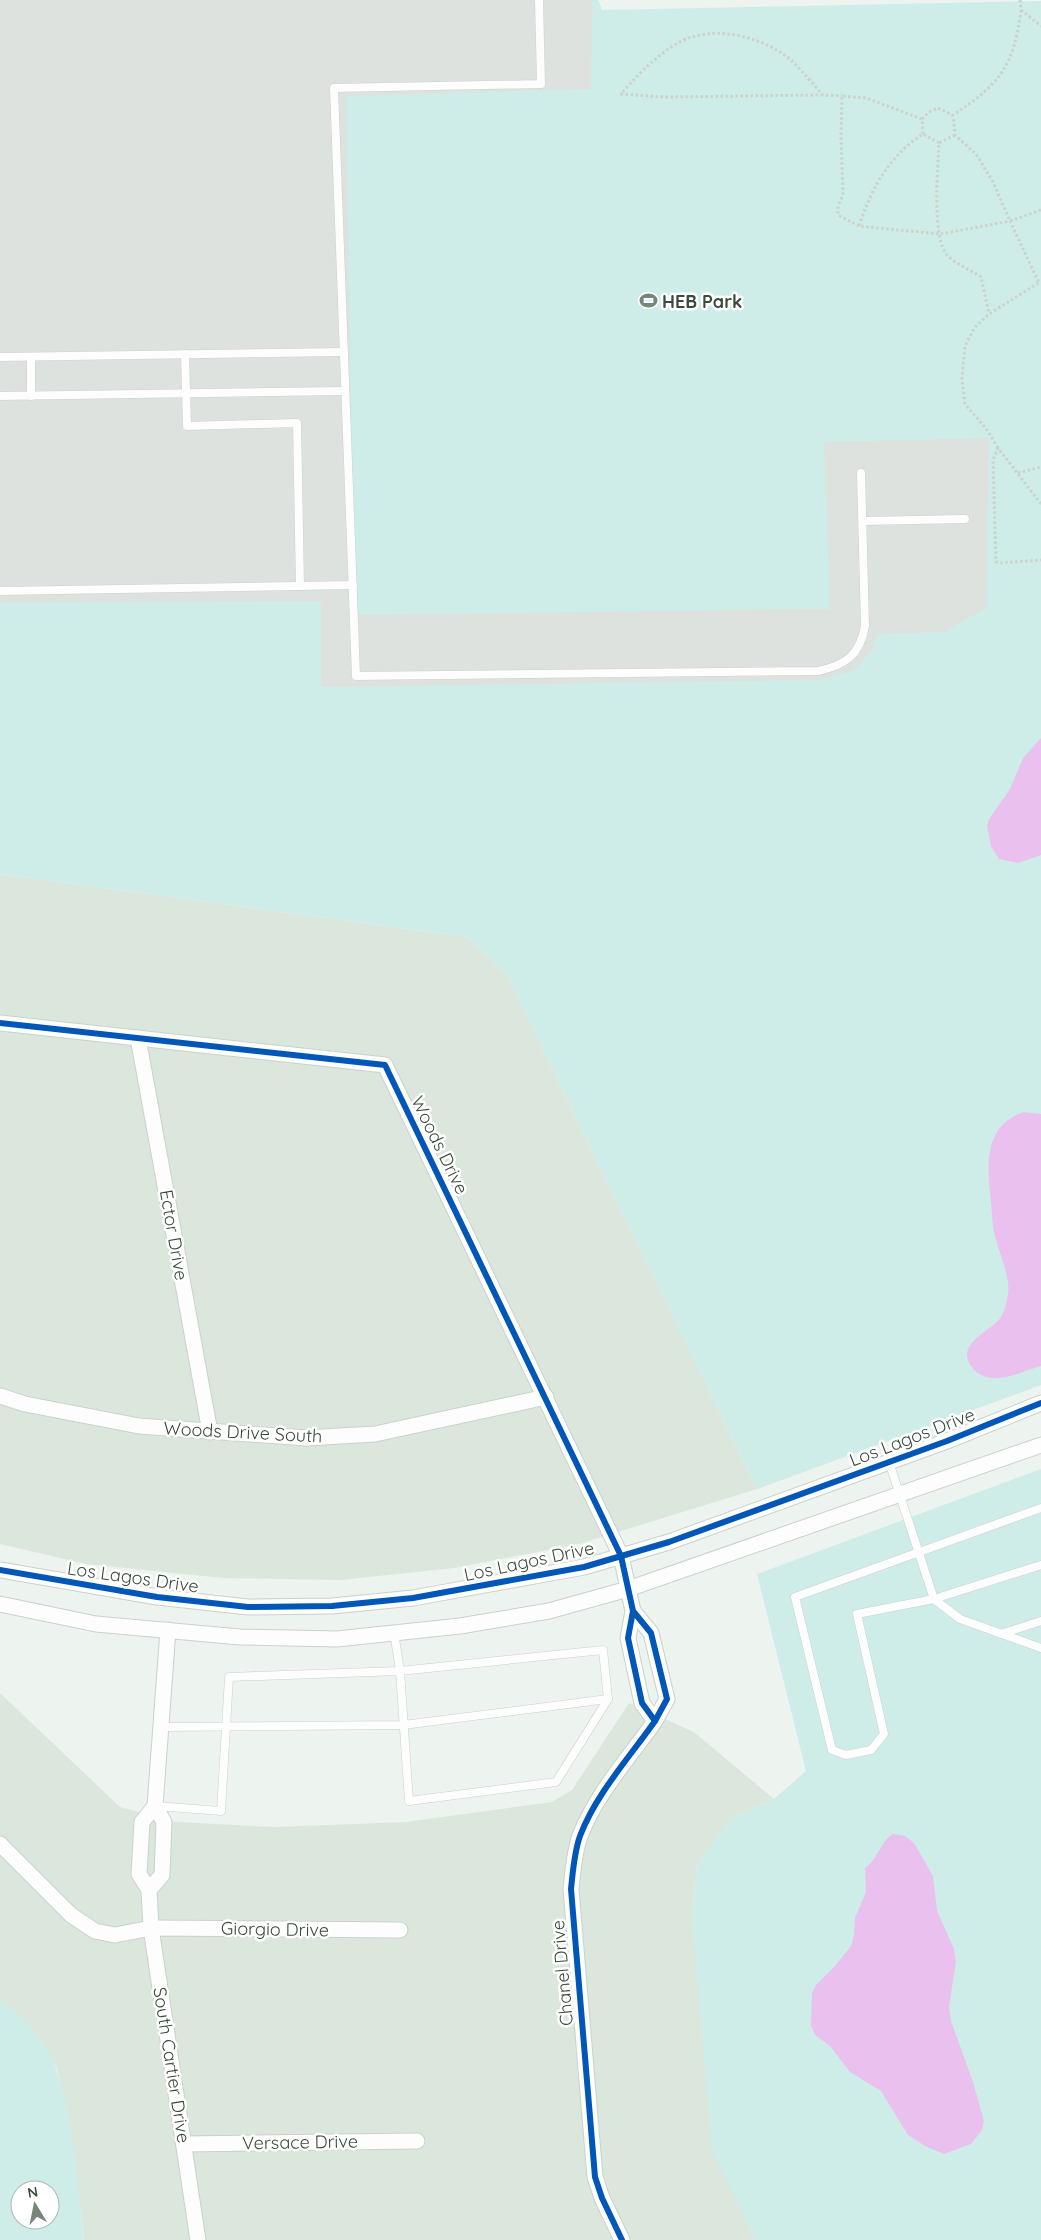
<svg xmlns="http://www.w3.org/2000/svg" width="1041" height="2240" font-family="Quicksand,sans-serif">
<style>
.residential{fill:#dbe7dd}
.green{fill:#ceede8;fill-rule:evenodd}
.parking{fill:#dde2de}
.water{fill:#eac0ef}
.lines{fill:none;stroke-linecap:round;stroke-linejoin:round}
.lane-casing{stroke:#cbd1cc;stroke-width:9}
.street-casing{stroke:#cbd1cc;stroke-width:17}
.path{stroke:#ccd3cc;stroke-width:3;stroke-dasharray:2.5 2.5;stroke-linecap:butt}
.lane{stroke:#fcfdfc;stroke-width:8}
.street{stroke:#fcfdfc;stroke-width:15}
.cycleway-casing{stroke:#fff;stroke-width:9}
.cycleway{stroke:#0057b8;stroke-width:6}
.labels{text-anchor:middle;dominant-baseline:central;stroke-width:5;stroke-linejoin:round;paint-order:stroke}
.poi-label{font-size:18px;font-weight:bold;fill:#394a3a;stroke:#fff;text-anchor:start}
.street-label{font-size:18px;fill:#394a3a;stroke:#fff}
</style>
<rect width="100%" height="100%" fill="#edf3ee"/>
<!-- residential -->
<g class="residential">
<polygon points="0,874 467,937 506,974 757,1489 579,1544 454,1568 341,1580 223,1578 86,1564 0,1544"/>
<polygon points="0,1693 120,1807 176,1822 274,1827 406,1822 552,1802 572,1790 629,1703 694,1732 774,1799 732,1817 697,1864 692,1917 737,2200 756,2240 84,2240 69,2120 57,2069 39,2037 0,1998"/>
</g>
<!-- green -->
<g class="green">
<polygon points="0,0 598,0 602,10 1041,1 1041,1385 757,1489 506,974 467,937 0,874"/>
<polygon points="1041,1469 1041,2240 756,2240 712,2151 692,1917 697,1864 732,1817 774,1799 806,1771 757,1574"/>
<path d="M0,1998C13,2010 27,2022 38,2036C73,2078 77,2186 84,2240H0ZM20,2190H50V2220H20Z"/>
</g>
<!-- parking -->
<polygon class="parking" points="0,0 592,0 591,89 346,96 354,615 830,609 824,442 989,438 986,608 944,632 876,634 873,648 855,670 820,680 321,687 321,601 0,603"/>
<!-- water -->
<g class="water">
<polygon points="1041,738 1041,855 1018,863 999,859 991,846 987,826 989,819 1010,789 1023,758"/>
<path d="M1024,1112L1041,1114V1366C1019,1372 988,1390 971,1366C955,1343 992,1331 1001,1317C1004,1312 1007,1301 1008,1295C1011,1279 999,1252 995,1236C992,1225 992,1213 991,1202C987,1167 983,1125 1024,1112Z"/>
<path d="M893,1834L905,1836L914,1843L933,1876L937,1911L954,1949L956,1962L949,2006L951,2021L973,2082L984,2121L982,2130L971,2144L944,2154L925,2146L908,2135L881,2091L850,2072L830,2046L815,2035L811,2025L812,1993L816,1985L835,1966L851,1946L854,1935L855,1918L866,1892L865,1868C878,1860 880,1841 893,1834Z"/>
</g>
<g class="lines">
<defs>
<g id="lane">
<path d="M539,0L541,84L334,88L356,676L818,671C846,665 860,655 865,626L861,473"/>
<polyline points="185,354 187,426 297,423 300,586"/>
<polyline points="0,357 344,352"/>
<polyline points="31,357 31,396"/>
<polyline points="0,396 345,391"/>
<polyline points="863,521 965,519"/>
<polyline points="0,591 353,585"/>
<polyline points="889,1462 934,1599 960,1619 1041,1648"/>
<polyline points="1041,1508 795,1597 832,1750 846,1755 871,1750 884,1734 857,1614 934,1599 1041,1565"/>
<polyline points="1001,1634 1041,1621"/>
<polyline points="161,1727 403,1725 608,1699"/>
<polyline points="156,1806 221,1811 229,1677 400,1671 603,1650 608,1699 556,1782 409,1801 400,1671 394,1632"/>
</g>
<g id="street">
<polyline points="0,1023 385,1065 621,1556 633,1611 628,1638 642,1703 655,1721 667,1699 651,1633 633,1611"/>
<polyline points="138,1038 210,1432"/>
<polyline points="0,1396 25,1404 139,1426 306,1438 375,1434 546,1397"/>
<polyline points="0,1570 157,1597 248,1607 332,1606 413,1598 584,1567 669,1542 947,1441 1041,1403"/>
<polyline points="0,1604 96,1624 240,1637 337,1639 460,1626 549,1611 628,1589 1041,1445"/>
<polyline points="155,1806 142,1822 139,1874 149,1890 162,1875 164,1822 155,1806 168,1630"/>
<polyline points="0,1844 71,1915 95,1931 115,1935 151,1928 400,1930"/>
<polyline points="149,1890 151,1928 198,2240"/>
<polyline points="184,2144 417,2141"/>
<path d="M622,2240L602,2198L595,2177L571,1889C573,1871 574,1853 580,1836C596,1794 629,1758 655,1721"/>
</g>
</defs>
<!-- lane casing -->
<use href="#lane" class="lane-casing"/>
<!-- street casing -->
<use href="#street" class="street-casing"/>
<!-- path -->
<g class="path">
<polyline points="1020,0 1021,10 1041,26"/>
<path d="M1021,10C1014,66 1000,84 953,115L955,135L976,154L993,182L1010,221L1041,210"/>
<path d="M823,95L663,97L621,94C638,74 667,44 692,37C724,27 767,39 792,61C803,72 813,84 823,95L842,96"/>
<polyline points="923,134 922,119 929,112 938,108 953,115"/>
<path d="M955,135L939,143C938,168 931,239 948,256C957,265 971,270 981,277L989,314"/>
<path d="M939,143L923,134C889,156 871,189 859,226L940,234L1010,221L1039,283"/>
<polyline points="859,226 838,215 838,206 843,195 841,137 842,96 866,98 922,119"/>
<polyline points="998,448 988,431 965,404 962,379 965,346 975,327 989,314 1040,282"/>
<polyline points="1018,473 1041,467"/>
<polyline points="1041,504 998,448 993,460 996,562 1002,563 1041,560"/>
</g>
<!-- lane -->
<use href="#lane" class="lane"/>
<!-- street -->
<use href="#street" class="street"/>
<defs>
<g id="cycleway">
<polyline points="0,1023 385,1065 621,1556 633,1611 628,1638 642,1703 655,1721 667,1699 651,1633 633,1611"/>
<polyline points="0,1570 157,1597 248,1607 332,1606 413,1598 584,1567 669,1542 947,1441 1041,1403"/>
<path d="M622,2240L602,2198L595,2177L571,1889C573,1871 574,1853 580,1836C596,1794 629,1758 655,1721"/>
</g>
</defs>
<!-- cycleway casing -->
<use href="#cycleway" class="cycleway-casing"/>
<!-- cycleway -->
<use href="#cycleway" class="cycleway"/>
</g>
<!-- icons -->
<defs>
<symbol id="stadium-bare" viewBox="-9 -9 18 18"><path d="M0-5a6.5 5 0 1 0 0 10a6.5 5 0 1 0 0-10ZM-3.5-1.8h7v3.6h-7Z" fill="#788579" stroke="#fff" stroke-width="2.5" paint-order="stroke"/></symbol>
</defs>
<g fill-rule="evenodd">
<use href="#stadium-bare" x="636" y="288" width="25" height="25"/>
</g>
<g class="labels">
<!-- poi labels -->
<g class="poi-label">
<text x="662" y="301">HEB Park</text>
</g>
<!-- street labels -->
<g class="street-label">
<text transform="translate(440 1145) rotate(64)">Woods Drive</text>
<text transform="translate(174 1235) rotate(80)">Ector Drive</text>
<text transform="translate(243 1432) rotate(3)">Woods Drive South</text>
<text transform="translate(912 1437) rotate(-21)">Los Lagos Drive</text>
<text transform="translate(529 1561) rotate(-12)">Los Lagos Drive</text>
<text transform="translate(133 1577) rotate(8)">Los Lagos Drive</text>
<text transform="translate(275 1929) rotate(1)">Giorgio Drive</text>
<text transform="translate(562 1973) rotate(-95)">Chanel Drive</text>
<text transform="translate(172 2065) rotate(81)">South Cartier Drive</text>
<text transform="translate(300 2142) rotate(-1)">Versace Drive</text>
</g>
</g>
<!-- north arrow -->
<g transform="translate(35 2205) rotate(350)"><circle r="24" fill="#ffffff" stroke="#b0b7b0"/>
<path d="M0-4L9 19L0 12L-9 19Z" fill="#788579"/>
<text y="-8" font-size="14" font-weight="bold" text-anchor="middle" fill="#394a3a">N</text>
</g>
</svg>
